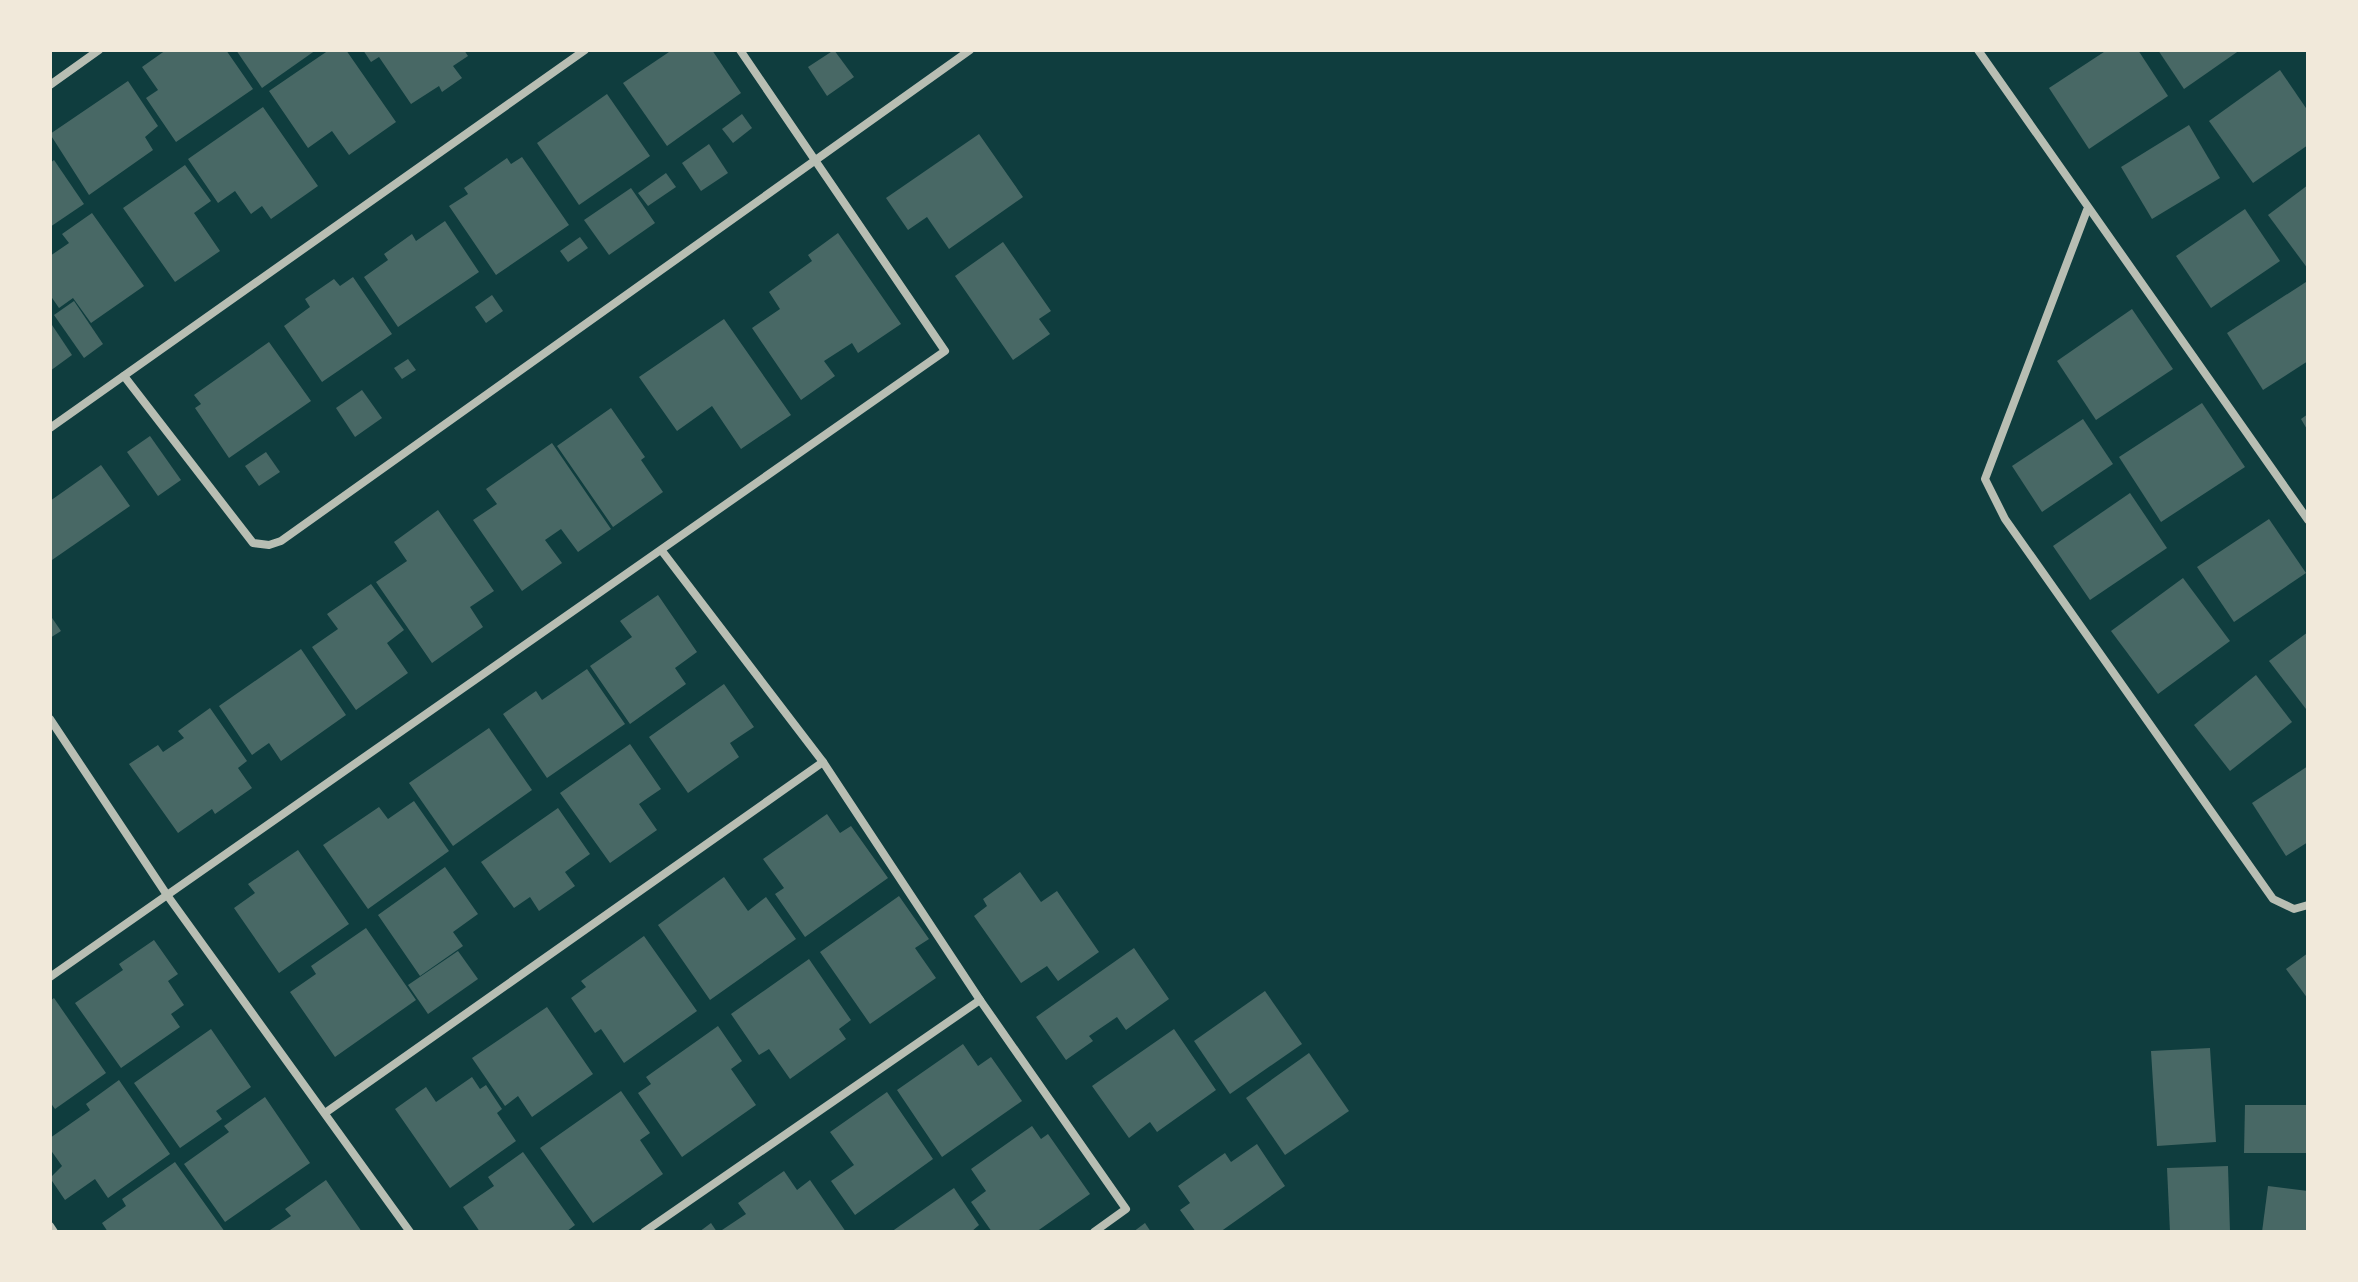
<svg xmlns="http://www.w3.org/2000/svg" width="2358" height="1282" font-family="'DejaVu Sans',sans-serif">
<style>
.building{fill:#486865}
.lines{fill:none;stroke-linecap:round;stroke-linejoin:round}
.minor{stroke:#b8beb3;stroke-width:8}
</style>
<rect width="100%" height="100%" fill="#0f3d3e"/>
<!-- building -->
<g class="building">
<polygon points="166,50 226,50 253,89 176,142 146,98 158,90 142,67"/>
<polygon points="236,50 316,50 262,88"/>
<polygon points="329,50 346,50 396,122 349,155 332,131 308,148 269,91"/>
<polygon points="363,50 464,50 468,56 453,66 462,78 442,92 439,86 411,104 379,57 371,62"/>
<polygon points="672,50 712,50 741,93 667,146 623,83"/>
<polygon points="834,50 854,77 827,96 808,67"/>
<polygon points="2107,50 2138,50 2168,96 2089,149 2049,88"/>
<polygon points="2158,50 2240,50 2184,89"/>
<polygon points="2280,70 2308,111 2308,145 2253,183 2209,121"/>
<polygon points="128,81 158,126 145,137 153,150 89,195 50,134"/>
<polygon points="607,94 650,156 579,205 537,143"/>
<polygon points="263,107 318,186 271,219 262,206 251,214 235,191 218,203 188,159"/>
<polygon points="742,114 752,128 733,143 722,129"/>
<polygon points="2189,125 2220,178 2152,219 2121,167"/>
<polygon points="979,134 1023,197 949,249 927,217 908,230 886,198"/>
<polygon points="709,144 728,173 701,191 682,163"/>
<polygon points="522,157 569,225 496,275 449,206 468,194 464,188 507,158 511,164"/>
<polygon points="54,160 84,204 50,227 50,163"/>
<polygon points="185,165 211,201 194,213 220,251 175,282 123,208"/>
<polygon points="666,173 676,187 648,206 638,193"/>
<polygon points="2308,185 2308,269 2268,215"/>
<polygon points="631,188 655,223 609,255 584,220"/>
<polygon points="2245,209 2280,261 2211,308 2176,256"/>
<polygon points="92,213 144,286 91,323 73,298 59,308 50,295 50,256 69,243 62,234"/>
<polygon points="445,221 479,272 398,327 364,277 388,260 384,254 412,234 416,241"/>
<polygon points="838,233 901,324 858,353 852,343 824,361 835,376 801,400 752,328 780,309 769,292 812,261 808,255"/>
<polygon points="580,237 588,248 568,262 560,251"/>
<polygon points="1003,242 1051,311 1039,319 1050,334 1013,360 955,276"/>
<polygon points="353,277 392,334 322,382 284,326 310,307 305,299 334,279 340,286"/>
<polygon points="2306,282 2308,361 2263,390 2227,333"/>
<polygon points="492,295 503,311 486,323 475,307"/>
<polygon points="74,301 103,344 84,358 54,315"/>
<polygon points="2132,309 2173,369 2096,420 2057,361"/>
<polygon points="724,319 791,415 741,449 712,406 677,431 639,377"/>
<polygon points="50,322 72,355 50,371"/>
<polygon points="269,342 311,401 229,458 195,408 201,404 194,395"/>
<polygon points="408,359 416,370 402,379 394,368"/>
<polygon points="362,390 382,418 355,437 336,408"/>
<polygon points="2202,403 2245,467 2161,522 2119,457"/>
<polygon points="611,408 645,457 641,460 663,492 613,527 557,446"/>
<polygon points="2308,414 2308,431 2301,419"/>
<polygon points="2083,419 2113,464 2042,512 2012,466"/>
<polygon points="150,436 181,480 158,496 127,452"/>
<polygon points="552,443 611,529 578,552 561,529 545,540 562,563 522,591 473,520 497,504 486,489"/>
<polygon points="266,452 280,472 259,486 245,466"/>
<polygon points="101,465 130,506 52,560 50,501"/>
<polygon points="2130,493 2167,548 2090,600 2053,546"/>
<polygon points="438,510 494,591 470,607 483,627 432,663 376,582 407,561 394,542"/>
<polygon points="2269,519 2306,573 2234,622 2197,567"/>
<polygon points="2183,578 2230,641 2158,694 2111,631"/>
<polygon points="371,584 404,630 387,643 408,673 356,710 312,647 338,629 327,614"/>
<polygon points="658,595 697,652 675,668 686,684 630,724 590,666 632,637 620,621"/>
<polygon points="50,615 61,631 50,638"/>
<polygon points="2308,632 2308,707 2306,709 2269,661"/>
<polygon points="301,649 346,715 281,761 269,743 252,755 219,706"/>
<polygon points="587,669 625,724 547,778 503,714 536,691 542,700"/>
<polygon points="2256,675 2292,722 2230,771 2194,725"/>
<polygon points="724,684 754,727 730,743 739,757 688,793 649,737"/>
<polygon points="210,708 247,761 238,768 252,788 215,814 212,809 178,833 129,764 158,745 163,752 184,738 178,731"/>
<polygon points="489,728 532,790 453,846 409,783"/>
<polygon points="630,744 661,789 639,804 657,830 610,863 560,793"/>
<polygon points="2308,766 2308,842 2286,856 2252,803"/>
<polygon points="414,801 449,851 368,909 323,845 379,807 388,819"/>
<polygon points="558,808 590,854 565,872 575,886 539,911 530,897 514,908 481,862"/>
<polygon points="827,814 840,833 851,826 888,878 805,937 775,894 784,888 763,859"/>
<polygon points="298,850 349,924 279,973 234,908 255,893 248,884"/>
<polygon points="445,867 478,914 453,932 463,946 420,976 378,915"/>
<polygon points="1020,872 1041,902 1057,891 1099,952 1058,981 1047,966 1021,983 974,916 987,906 983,899"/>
<polygon points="724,877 748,911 766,897 796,939 710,1000 658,925"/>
<polygon points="899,896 929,939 915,948 936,978 870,1024 820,952"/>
<polygon points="366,928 416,1000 335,1057 290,992 316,974 311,966"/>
<polygon points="644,936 697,1011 624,1063 601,1029 595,1033 571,998 586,987 581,981"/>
<polygon points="154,940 178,974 168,981 184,1005 171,1014 180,1027 121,1068 75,1003 123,970 119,964"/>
<polygon points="1134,948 1169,999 1126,1030 1117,1017 1089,1036 1093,1041 1066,1060 1036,1017"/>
<polygon points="458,951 478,979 428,1014 408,985"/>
<polygon points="2308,953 2308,999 2286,969"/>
<polygon points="809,959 851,1020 839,1029 846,1039 790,1079 769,1049 759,1055 731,1014"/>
<polygon points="1265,991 1302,1044 1230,1094 1194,1041"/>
<polygon points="54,998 106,1073 55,1109 50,1102 50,1001"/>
<polygon points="547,1007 593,1074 532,1117 518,1096 505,1106 472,1058"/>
<polygon points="718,1026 742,1061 731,1069 756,1105 682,1157 638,1093 651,1084 646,1077"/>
<polygon points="211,1029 251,1087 216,1111 222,1119 180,1148 134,1083"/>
<polygon points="1174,1029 1216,1090 1157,1132 1150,1122 1129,1138 1092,1086"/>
<polygon points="963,1044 978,1066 991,1057 1022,1101 942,1157 897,1090"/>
<polygon points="2210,1048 2216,1142 2157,1146 2151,1051"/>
<polygon points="1309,1053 1349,1111 1285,1155 1246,1098"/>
<polygon points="472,1077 480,1089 486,1085 502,1109 497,1113 516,1141 450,1188 395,1109 426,1087 436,1102"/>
<polygon points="119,1080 170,1154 108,1198 95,1179 65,1200 50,1178 62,1166 50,1149 50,1138 90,1110 86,1104"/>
<polygon points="621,1091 650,1133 640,1140 663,1174 593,1223 540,1148"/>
<polygon points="887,1092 933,1159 855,1215 831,1181 854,1165 830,1132"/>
<polygon points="265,1097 310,1163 225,1222 184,1164 229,1132 224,1126"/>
<polygon points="2245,1105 2308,1105 2308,1153 2244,1153"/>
<polygon points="1032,1126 1041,1139 1048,1134 1090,1194 1036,1232 992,1232 971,1202 986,1191 971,1169"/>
<polygon points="1257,1144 1285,1186 1220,1232 1196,1232 1180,1210 1190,1203 1178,1186 1225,1153 1231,1162"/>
<polygon points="523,1152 575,1225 566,1232 480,1232 463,1207 494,1186 488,1177"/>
<polygon points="175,1162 225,1232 108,1232 102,1223 126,1206 122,1199"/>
<polygon points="2228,1166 2230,1232 2170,1232 2167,1168"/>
<polygon points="784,1171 797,1190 810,1180 846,1232 719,1232 746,1214 738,1203"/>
<polygon points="326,1180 362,1232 267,1232 291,1216 285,1209"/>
<polygon points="2268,1186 2308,1191 2308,1232 2262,1232"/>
<polygon points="954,1188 979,1225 971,1232 891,1232"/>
<polygon points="711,1223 717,1232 699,1232"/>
<polygon points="1145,1223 1151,1232 1133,1232"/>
</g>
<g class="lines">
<!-- minor -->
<g class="minor">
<polyline points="1978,50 2308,520"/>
<polyline points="50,85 99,50"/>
<polyline points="2087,210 1985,479 2005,519 2273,899 2294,909 2308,905"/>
<polyline points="124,376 253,543 269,545 281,541 970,50"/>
<polyline points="50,428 585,50"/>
<polyline points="662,551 823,762 980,1000 1126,1209 1094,1232"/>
<polyline points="50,719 167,895 410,1232"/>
<polyline points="50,977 945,351 740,50"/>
<polyline points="325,1113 823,762"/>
<polyline points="50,1226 54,1232"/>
<polyline points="644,1232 980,1000"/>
</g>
</g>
<!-- border -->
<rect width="2358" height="1282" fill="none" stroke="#f1e9da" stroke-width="104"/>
</svg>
